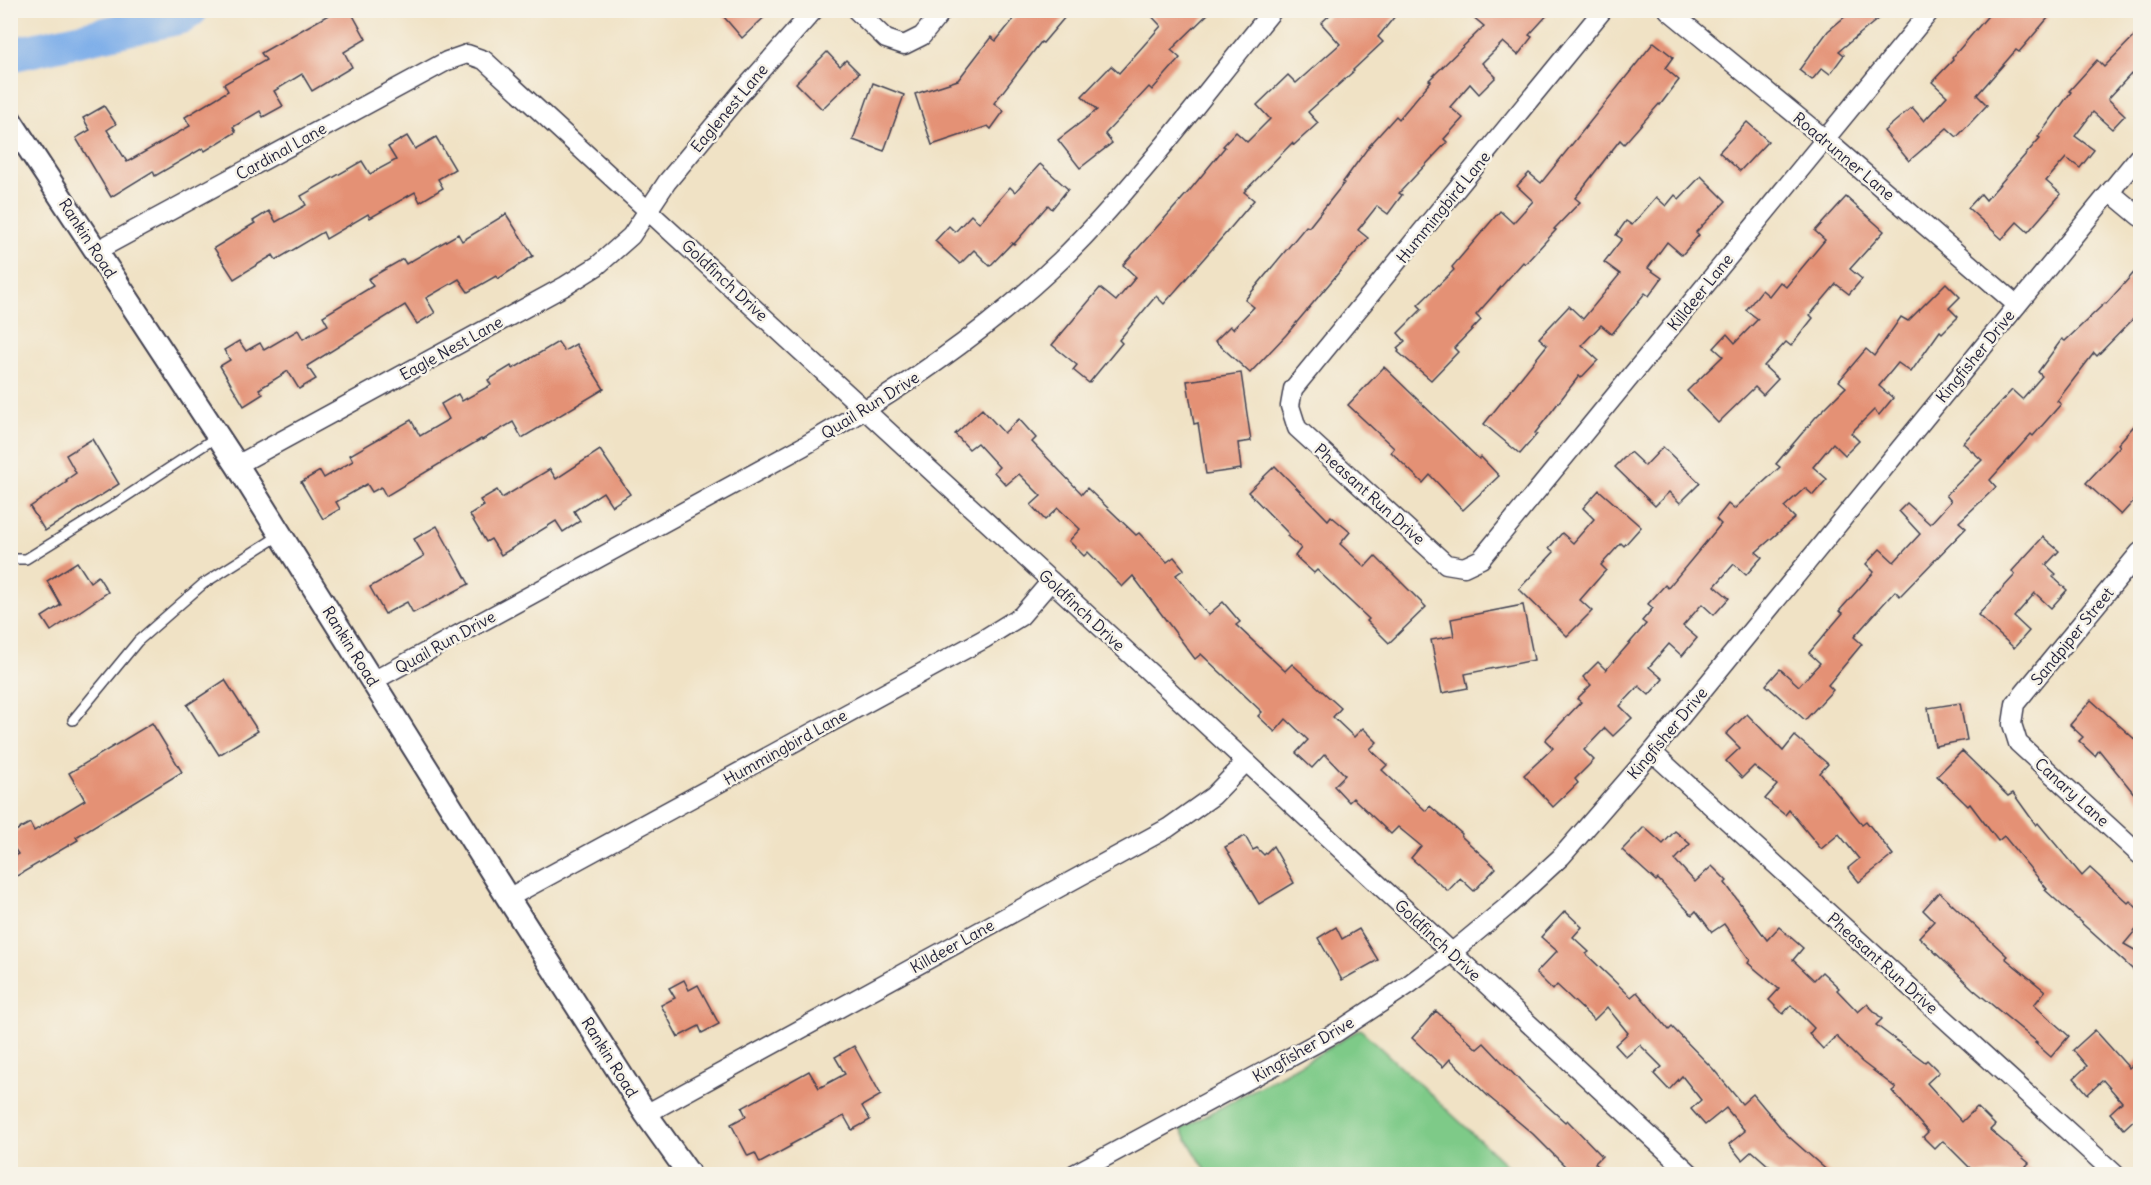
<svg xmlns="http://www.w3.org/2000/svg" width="2151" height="1185" font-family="Delius,sans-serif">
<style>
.green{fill:#7eca88;stroke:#507662;stroke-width:1.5}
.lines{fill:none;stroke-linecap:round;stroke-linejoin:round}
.river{stroke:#7fafe9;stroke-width:34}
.building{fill:#e49175}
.service-casing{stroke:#413f50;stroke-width:12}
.minor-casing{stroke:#413f50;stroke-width:21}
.tertiary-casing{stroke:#413f50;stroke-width:26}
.service{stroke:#fff;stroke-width:9}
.minor{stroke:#fff;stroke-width:18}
.tertiary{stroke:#fff;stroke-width:22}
.labels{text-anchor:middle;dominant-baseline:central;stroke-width:5;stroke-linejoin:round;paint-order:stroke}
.street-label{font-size:16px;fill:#22223b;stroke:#f7f3e8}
</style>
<rect width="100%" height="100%" fill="#f7f3e8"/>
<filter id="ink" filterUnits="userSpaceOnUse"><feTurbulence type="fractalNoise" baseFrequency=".0167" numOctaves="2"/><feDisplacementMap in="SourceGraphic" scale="12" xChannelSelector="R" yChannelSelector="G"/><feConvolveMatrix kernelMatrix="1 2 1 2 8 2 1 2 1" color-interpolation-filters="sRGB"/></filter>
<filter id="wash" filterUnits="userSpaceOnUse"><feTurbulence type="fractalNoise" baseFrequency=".008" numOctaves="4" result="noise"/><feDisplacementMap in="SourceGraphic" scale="24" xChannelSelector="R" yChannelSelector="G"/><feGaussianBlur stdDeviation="1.35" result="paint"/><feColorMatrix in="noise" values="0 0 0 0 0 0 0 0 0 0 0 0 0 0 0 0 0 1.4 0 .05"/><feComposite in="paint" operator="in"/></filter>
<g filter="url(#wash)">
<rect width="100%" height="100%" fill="#f0e2c5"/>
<!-- green -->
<polygon class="green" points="1360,1029 1516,1174 1208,1174 1181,1129 1314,1057"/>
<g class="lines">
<!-- river -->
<polyline class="river" points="10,55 182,17 191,10"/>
</g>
<g id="blocks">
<!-- building -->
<g class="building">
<polygon points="337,10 350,10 366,39 344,52 352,67 312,91 302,74 274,91 283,106 263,117 260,111 233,127 236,132 205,151 203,148 155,176 153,171 111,197 76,138 90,130 83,118 104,106 116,124 107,130 127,162 190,126 185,117 228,91 224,84 266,60 261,53"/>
<polygon points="718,10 772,10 742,38"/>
<polygon points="1021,10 1071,10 1043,43 1041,42 994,103 1004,111 991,129 988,126 932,145 915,94 958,80 991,37 996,41"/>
<polygon points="1146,10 1212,10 1171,50 1180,58 1152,90 1149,87 1105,134 1112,143 1080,168 1058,140 1097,110 1082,96 1111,66 1119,73 1161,26"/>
<polygon points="1335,10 1400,10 1378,37 1383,42 1353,70 1354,71 1308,112 1318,123 1294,145 1292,143 1244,192 1254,200 1233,225 1164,304 1156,296 1119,340 1122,343 1089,383 1073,370 1077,365 1052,345 1100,288 1116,301 1136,277 1123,265 1190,190 1225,147 1223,146 1236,132 1247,142 1270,119 1257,105 1288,75 1296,83 1340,44 1321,23"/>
<polygon points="1465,10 1552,10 1529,35 1532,37 1518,55 1503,42 1482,63 1496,77 1479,94 1470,84 1450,107 1463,118 1444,139 1447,142 1399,193 1402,195 1388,214 1377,206 1358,230 1368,238 1286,335 1250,373 1215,341 1230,326 1233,329 1254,307 1245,300 1306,226 1309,227 1344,183 1343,182 1370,145 1396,116 1399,119 1431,81 1429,80 1484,26"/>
<polygon points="1853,10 1871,10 1878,19 1839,51 1844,55 1830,74 1822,68 1812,80 1799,70 1828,31"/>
<polygon points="2039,10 2048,18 2019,52 2016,50 1977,95 1987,105 1957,137 1947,128 1909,161 1884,131 1912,107 1924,121 1947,96 1932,82 1953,60 1952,58 1992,11"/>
<polygon points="2140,30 2140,84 2131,74 2108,99 2125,115 2112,129 2093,112 2075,136 2094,150 2080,168 2066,158 2046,181 2061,194 2028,232 2017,222 2002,239 1968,208 1981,194 1986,200 2012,170 2040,138 2038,137 2071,92 2069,91 2097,60 2104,67"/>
<polygon points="1654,42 1673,57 1665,68 1679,80 1660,105 1659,104 1624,144 1620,140 1575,198 1580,202 1554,229 1556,230 1525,264 1523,262 1476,315 1481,320 1454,348 1458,352 1431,380 1398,352 1399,351 1397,348 1405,341 1398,333 1422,309 1418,305 1454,270 1452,267 1500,211 1513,223 1533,201 1517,186 1529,173 1541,183"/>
<polygon points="827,52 840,66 846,60 859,73 822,109 796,83"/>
<polygon points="873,83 904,95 884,151 853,140"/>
<polygon points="1747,122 1768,141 1740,171 1719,152"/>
<polygon points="407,136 415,149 436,137 455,169 438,179 443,188 420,202 415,192 370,218 368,214 326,239 323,232 276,260 273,255 234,279 214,248 255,223 253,221 269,211 276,222 306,205 301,196 362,161 370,174 396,160 388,147"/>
<polygon points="1040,164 1068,189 1052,209 1048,205 1014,244 1012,243 990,266 974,250 960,264 935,241 949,226 955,232 971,215 979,223 1010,187 1015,192"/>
<polygon points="1701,176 1726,201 1696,232 1699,235 1682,255 1667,242 1648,268 1662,278 1649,296 1645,293 1612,334 1601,325 1582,345 1598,360 1581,378 1579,376 1535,433 1537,434 1520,454 1484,424 1547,345 1539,338 1569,306 1583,319 1620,274 1604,262 1622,239 1616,235 1626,221 1632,225 1656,197 1666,206 1675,195 1679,199"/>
<polygon points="1846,197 1884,231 1850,269 1862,279 1849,294 1836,284 1810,315 1813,318 1791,346 1786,342 1764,366 1778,379 1763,395 1755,387 1718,423 1687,391 1723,356 1714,348 1727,334 1735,343 1758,319 1746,310 1762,290 1769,296 1780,282 1786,287 1825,240 1815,231"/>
<polygon points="506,214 533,256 498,279 496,276 468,292 459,279 426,298 435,313 417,324 405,305 307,366 316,379 299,389 288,371 259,389 263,394 244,406 220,366 230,360 224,350 239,341 246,351 260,343 264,350 298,330 303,339 328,325 323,316 373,286 368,279 403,259 406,264 458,234 462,241"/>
<polygon points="2140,266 2140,312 2097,356 2094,353 2057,401 2061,404 2033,436 2031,434 1990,480 1996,487 1959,522 1966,528 1900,596 1895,591 1854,637 1862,644 1828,685 1833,690 1805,720 1766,685 1780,669 1799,686 1820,663 1809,653 1843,613 1839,611 1874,572 1866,564 1880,549 1894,562 1920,534 1899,511 1907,503 1930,524 1951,501 1946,495 1982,460 1963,443 2012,390 2022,399 2042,376 2038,372 2062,339 2065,341 2105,303 2106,304"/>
<polygon points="1946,283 1960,297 1949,308 1958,317 1942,333 1940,331 1911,372 1898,363 1879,386 1893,398 1879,415 1874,410 1851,433 1859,441 1845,455 1833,443 1813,467 1827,479 1813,495 1805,488 1784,507 1795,518 1756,552 1762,557 1746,575 1734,564 1715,586 1729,598 1714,615 1702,604 1683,626 1697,638 1682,656 1669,644 1649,667 1663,679 1649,695 1639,686 1620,706 1632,718 1613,736 1605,728 1584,750 1594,760 1575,779 1578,783 1553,807 1524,775 1553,748 1545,740 1581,702 1577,699 1591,685 1583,677 1598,662 1606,670 1646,624 1642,621 1653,608 1648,604 1665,585 1668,588 1721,524 1716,519 1728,504 1734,509 1780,467 1776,464 1815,418 1846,387 1839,381 1866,349 1874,356 1901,317 1908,321"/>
<polygon points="558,342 564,351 576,344 604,389 522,438 513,422 482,440 481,439 386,496 381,487 372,492 367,484 336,502 340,509 323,519 301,482 320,471 324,478 353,461 350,455 411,420 420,436 449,419 441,404 458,394 462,401 491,385 488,380 511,366 513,369"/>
<polygon points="1384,367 1479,459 1481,457 1499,476 1463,510 1430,475 1423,483 1391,452 1394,448 1348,405"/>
<polygon points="1241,373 1251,441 1238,443 1241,469 1206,474 1198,423 1194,424 1187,381"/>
<polygon points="982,409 1004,433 1019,419 1036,438 1032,442 1082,494 1087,488 1136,535 1139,533 1167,562 1174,557 1184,569 1176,575 1208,615 1223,602 1240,622 1236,625 1285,671 1292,664 1341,708 1333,717 1354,737 1363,728 1377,742 1370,749 1387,765 1382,770 1426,811 1430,806 1462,834 1461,836 1496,868 1474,891 1460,878 1448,891 1411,858 1421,846 1398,827 1391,834 1353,798 1349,802 1334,786 1345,775 1325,754 1312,768 1296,753 1308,740 1286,719 1275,732 1258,716 1262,712 1201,654 1195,659 1133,576 1122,587 1088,552 1084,556 1069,541 1080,529 1058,508 1045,520 1031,505 1041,496 1019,474 1006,485 994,472 999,467 977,443 969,449 955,434"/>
<polygon points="2140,419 2140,494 2121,515 2086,483 2120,446 2118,444"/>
<polygon points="92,439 119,484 45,531 30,507 67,482 66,480 76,473 66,455"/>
<polygon points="1663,447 1700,483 1680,503 1669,492 1655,506 1615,467 1630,452 1645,466"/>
<polygon points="600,450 630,494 612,506 603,492 574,511 580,521 563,532 556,521 501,555 491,539 486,542 470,515 484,506 480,500 497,490 502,498 550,469 556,479"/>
<polygon points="1275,466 1328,520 1331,516 1350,532 1340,544 1365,567 1375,556 1426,607 1389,643 1367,621 1369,619 1317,570 1314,573 1295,556 1301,548 1287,536 1289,534 1248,492"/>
<polygon points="1599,490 1641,527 1624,546 1621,543 1601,565 1606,570 1580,600 1592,611 1567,636 1519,589 1554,552 1549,548 1562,533 1573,543 1594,519 1583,508"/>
<polygon points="437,526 469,584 413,613 407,602 385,614 370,587 424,556 414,539"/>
<polygon points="2043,537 2059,551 2046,565 2056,574 2053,577 2067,590 2051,608 2035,593 2014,617 2029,631 2014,648 1978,615 2015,575 2012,571"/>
<polygon points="77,562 90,582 98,576 108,592 51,631 42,617 61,605 47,581"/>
<polygon points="1523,605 1534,660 1465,674 1468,688 1442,693 1431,640 1454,636 1451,619"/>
<polygon points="225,680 258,731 219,755 187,705"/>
<polygon points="2091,700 2140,744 2140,801 2099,750 2095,756 2079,741 2083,737 2070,725"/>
<polygon points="1960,703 1967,740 1935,746 1928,708"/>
<polygon points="1747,714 1783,751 1795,736 1828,764 1820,773 1862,824 1866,821 1893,855 1859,882 1848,868 1859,859 1839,834 1821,849 1789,810 1785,815 1765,799 1777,785 1754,766 1742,778 1726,761 1740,748 1726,734"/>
<polygon points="152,723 182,772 76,837 78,840 10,880 10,858 18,854 10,842 10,834 30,823 34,831 85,800 69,773"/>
<polygon points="1962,751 2008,796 2013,793 2036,825 2038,823 2082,876 2090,868 2128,903 2130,901 2140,911 2140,925 2124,944 2140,953 2140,976 2045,890 2047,889 2004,836 1998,841 1970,804 1968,806 1937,776"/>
<polygon points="1644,827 1663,844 1675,831 1690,844 1675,860 1695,882 1712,866 1727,881 1725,883 1767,940 1779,927 1803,948 1793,960 1814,980 1822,972 1839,988 1837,990 1858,1012 1867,1004 1882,1019 1876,1025 1925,1062 1927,1060 1939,1072 1927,1083 1962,1122 1977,1107 1995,1125 1990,1130 2029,1163 2026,1166 2034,1174 1976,1174 1943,1141 1935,1149 1923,1137 1928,1132 1892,1091 1896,1088 1862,1062 1836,1036 1823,1049 1809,1034 1814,1028 1791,1005 1783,1014 1769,1000 1779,989 1748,963 1750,960 1724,924 1712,932 1696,911 1692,915 1658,879 1656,881 1622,850"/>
<polygon points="1245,836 1253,850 1257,848 1264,855 1273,846 1294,883 1259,904 1225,847"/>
<polygon points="1939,892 2007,956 2005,958 2045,991 2034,1005 2069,1036 2051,1057 2035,1043 2037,1042 1973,989 1919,937 1934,921 1923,910"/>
<polygon points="1565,911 1582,927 1573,937 1589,952 1586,954 1631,997 1637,992 1669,1030 1672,1027 1714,1070 1742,1104 1753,1094 1787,1135 1831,1174 1778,1174 1752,1151 1742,1160 1729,1144 1745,1131 1726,1108 1705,1125 1691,1109 1701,1100 1682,1076 1669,1090 1654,1074 1662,1067 1640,1045 1626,1057 1615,1045 1628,1033 1607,1007 1594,1020 1557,985 1553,990 1536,973 1557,951 1541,937"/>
<polygon points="1336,927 1342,939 1359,929 1378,960 1342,980 1318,938"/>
<polygon points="684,980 689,990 698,985 719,1024 702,1033 699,1026 678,1037 661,1005 675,998 669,988"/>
<polygon points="1436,1011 1477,1049 1484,1043 1523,1084 1565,1122 1567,1120 1602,1156 1595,1163 1605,1174 1573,1174 1533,1134 1489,1097 1450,1059 1443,1067 1412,1038"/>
<polygon points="2095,1030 2129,1068 2140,1058 2140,1114 2124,1129 2110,1113 2122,1102 2103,1080 2088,1094 2074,1078 2087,1066 2073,1050"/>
<polygon points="854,1046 881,1095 862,1106 870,1120 852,1130 844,1116 790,1145 791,1146 760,1163 755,1153 748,1156 731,1124 746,1116 742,1108 809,1071 819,1088 845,1074 835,1057"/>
</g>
</g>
</g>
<g filter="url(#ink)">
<use href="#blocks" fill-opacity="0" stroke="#413f50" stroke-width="1.5"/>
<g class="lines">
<defs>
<g id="service">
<polyline points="10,559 26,559 113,505 218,436"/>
<polyline points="73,720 138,641 203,584 280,535"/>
</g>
<g id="minor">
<polyline points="856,10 886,39 904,45 922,36 943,10"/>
<polyline points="1603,10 1293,389 1290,406 1297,428 1446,564 1464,567 1481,559 1931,10"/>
<polyline points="1668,10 1825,139 2017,305"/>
<polyline points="2110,192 2140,217"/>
<polyline points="96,251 447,61 467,54 484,60 1051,581 1691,1174"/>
<polyline points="237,465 565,286 597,266 631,236 667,182 740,94 814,10"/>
<polyline points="2140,552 2015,704 2012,724 2018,743 2140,855"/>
<path d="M373,681L804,446C896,393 984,334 1061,260C1138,184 1204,94 1273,10"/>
<polyline points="1652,752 2115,1174"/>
<polyline points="508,898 984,639 1021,616 1051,581"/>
<polyline points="646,1114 1168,828 1213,796 1246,762"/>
<polyline points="1074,1174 1337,1032 1408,985 1451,953 1509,905 1561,857 1652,752 2140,155"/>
</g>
<polyline id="tertiary" points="10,120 237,465 508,898 646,1114 689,1174"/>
</defs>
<!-- service casing -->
<use href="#service" class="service-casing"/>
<!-- minor casing -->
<use href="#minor" class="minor-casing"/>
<!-- tertiary casing -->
<use href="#tertiary" class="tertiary-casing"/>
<!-- service -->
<use href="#service" class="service"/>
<!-- minor -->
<use href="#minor" class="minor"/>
<!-- tertiary -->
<use href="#tertiary" class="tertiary"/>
</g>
</g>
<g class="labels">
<!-- street labels -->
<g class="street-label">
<text transform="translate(729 108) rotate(-50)">Eaglenest Lane</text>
<text transform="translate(281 151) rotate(-29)">Cardinal Lane</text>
<text transform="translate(1844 156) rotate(40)">Roadrunner Lane</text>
<text transform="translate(1443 207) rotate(-51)">Hummingbird Lane</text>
<text transform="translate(88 238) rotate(57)">Rankin Road</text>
<text transform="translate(725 280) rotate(43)">Goldfinch Drive</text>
<text transform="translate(1700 292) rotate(-51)">Killdeer Lane</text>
<text transform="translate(451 348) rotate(-29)">Eagle Nest Lane</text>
<text transform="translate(1975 356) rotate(-51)">Kingfisher Drive</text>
<text transform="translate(870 405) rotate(-32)">Quail Run Drive</text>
<text transform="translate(1370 494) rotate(42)">Pheasant Run Drive</text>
<text transform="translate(1082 610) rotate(43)">Goldfinch Drive</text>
<text transform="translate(2072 636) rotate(-51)">Sandpiper Street</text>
<text transform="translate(445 642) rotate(-29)">Quail Run Drive</text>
<text transform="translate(351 646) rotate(58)">Rankin Road</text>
<text transform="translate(1667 733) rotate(-50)">Kingfisher Drive</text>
<text transform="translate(785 747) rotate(-29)">Hummingbird Lane</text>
<text transform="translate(2072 792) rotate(42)">Canary Lane</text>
<text transform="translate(1438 940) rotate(43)">Goldfinch Drive</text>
<text transform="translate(952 946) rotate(-29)">Killdeer Lane</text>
<text transform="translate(1883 963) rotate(42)">Pheasant Run Drive</text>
<text transform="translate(1303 1049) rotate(-30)">Kingfisher Drive</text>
<text transform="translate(610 1057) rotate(58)">Rankin Road</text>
</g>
</g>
<!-- margin -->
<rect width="2151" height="1185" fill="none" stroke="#f7f3e8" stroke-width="36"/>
</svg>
